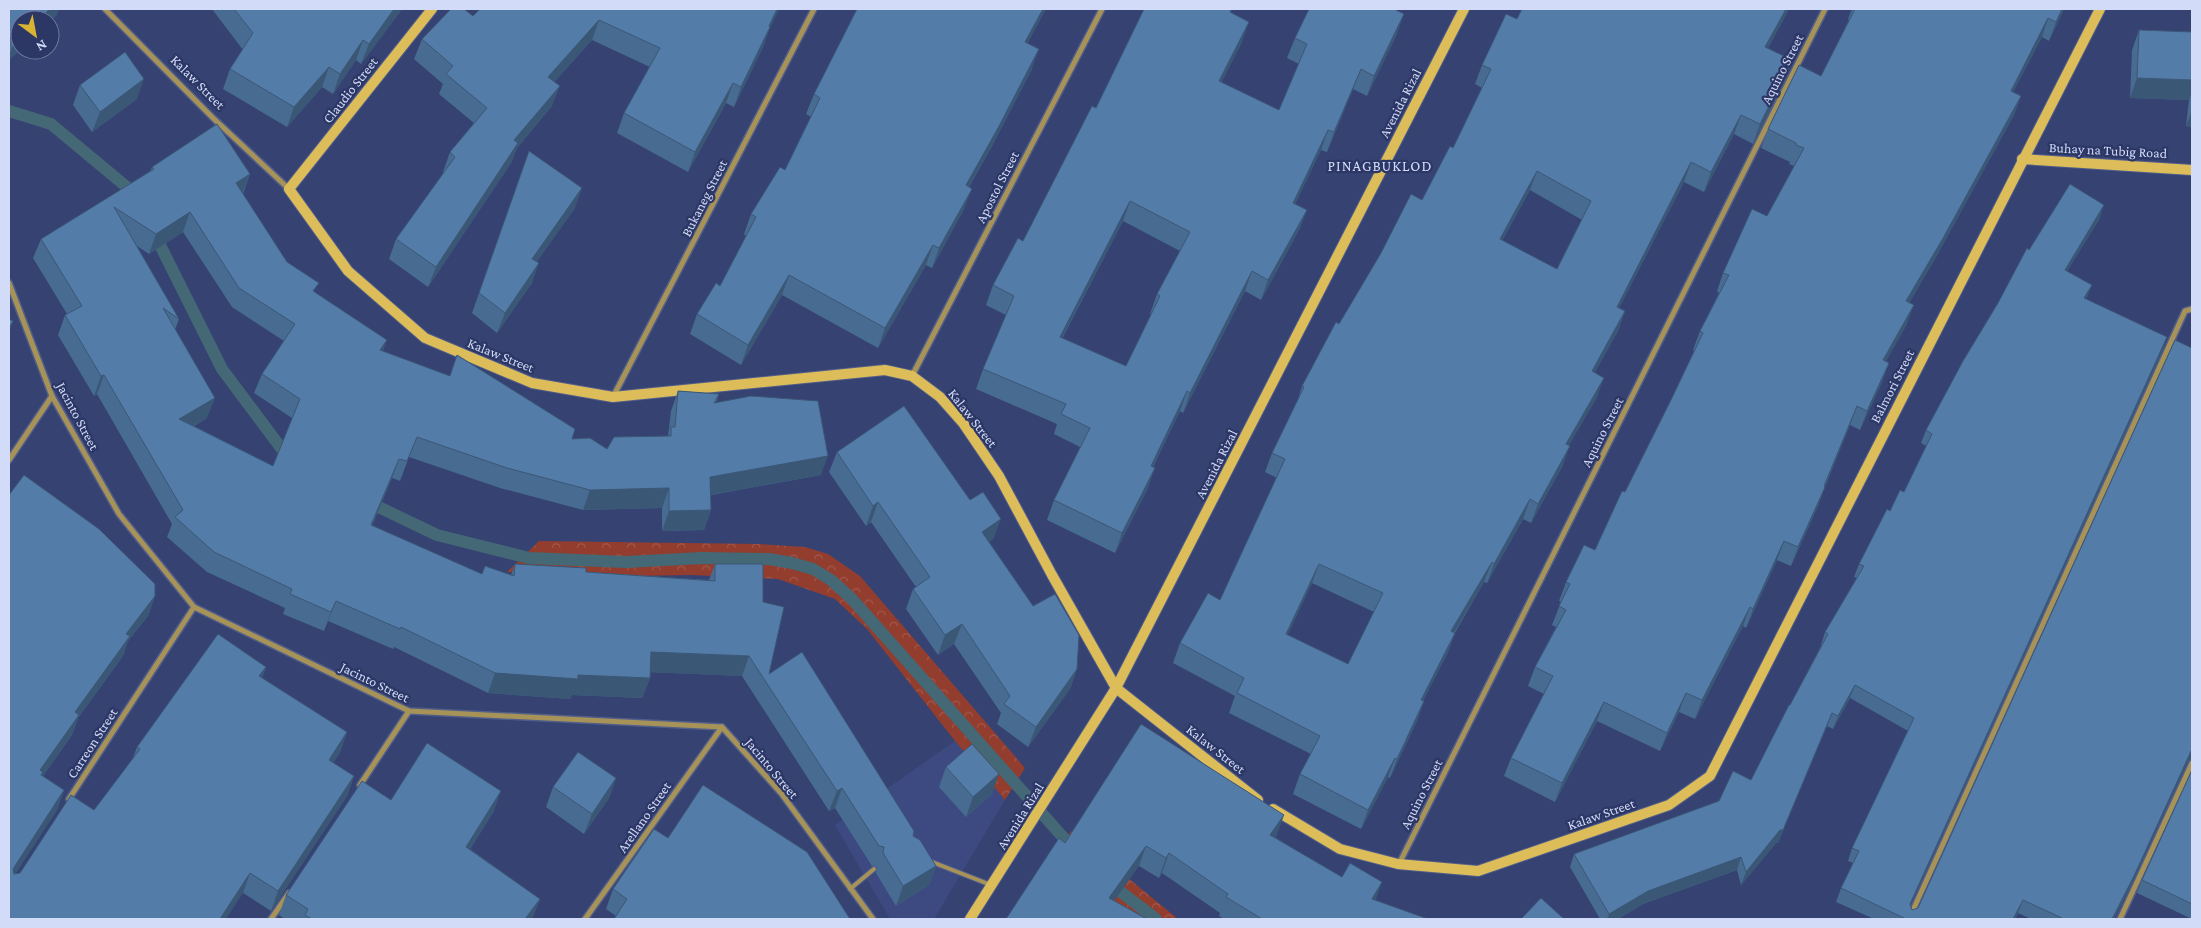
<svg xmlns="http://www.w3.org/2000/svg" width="2201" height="928" font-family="'Crimson Pro',serif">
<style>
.built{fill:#3d4a81}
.forest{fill:url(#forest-crowns)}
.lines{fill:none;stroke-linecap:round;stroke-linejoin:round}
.stream{stroke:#446875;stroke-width:12}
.service-casing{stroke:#515e8a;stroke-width:6}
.minor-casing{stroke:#515e8a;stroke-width:8}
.secondary-casing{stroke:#515e8a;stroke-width:12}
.service{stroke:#a79358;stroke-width:4}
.minor{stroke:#a79358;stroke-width:5}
.secondary{stroke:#ddbd5a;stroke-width:10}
.wall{fill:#486b91;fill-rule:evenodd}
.shaded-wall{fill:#3b5776}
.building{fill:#547ca9;stroke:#3b5776;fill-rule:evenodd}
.labels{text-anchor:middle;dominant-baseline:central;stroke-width:4.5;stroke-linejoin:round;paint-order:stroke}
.street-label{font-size:14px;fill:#d2dbf8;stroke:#2c3766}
.neighbourhood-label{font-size:15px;letter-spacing:1px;fill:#d2dbf8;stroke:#2c3766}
</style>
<defs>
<pattern id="forest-crowns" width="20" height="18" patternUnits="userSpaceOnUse" patternTransform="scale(1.25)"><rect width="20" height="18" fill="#933d2e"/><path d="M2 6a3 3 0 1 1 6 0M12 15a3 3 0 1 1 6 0" fill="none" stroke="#a1584d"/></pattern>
</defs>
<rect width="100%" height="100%" fill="#354272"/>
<!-- built -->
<polygon class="built" points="955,741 1005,800 934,919 890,919 835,825"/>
<!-- forest -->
<g class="forest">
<polygon points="539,541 760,544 805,547 828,554 860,576 1025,768 1005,800 955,741 867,629 835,599 778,579 691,575 577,577 507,572"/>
<polygon points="1071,831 1178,919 1129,919 1058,850"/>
</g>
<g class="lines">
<!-- stream -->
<g class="stream">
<polyline points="9,111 51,124 134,193 136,198"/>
<polyline points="153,231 222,369 290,460"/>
<polyline points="364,500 437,535 529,558 626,562 702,558 769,559 792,563 813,569 831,580 852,599 1077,853"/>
<polyline points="1108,882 1156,919"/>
</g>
<defs>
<g id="service">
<polyline points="932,862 991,885"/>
<polyline points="850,889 874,869"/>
</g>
<g id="minor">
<polyline points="105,9 213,118 289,189"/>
<polyline points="9,283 52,396 119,514 194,607 409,711 722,727 781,793 873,919"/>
<polyline points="912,376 1102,9"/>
<polyline points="613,397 814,9"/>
<polyline points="9,460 52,396"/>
<polyline points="360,785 409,711"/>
<polyline points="69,799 194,607"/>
<polyline points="1399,864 1825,9"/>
<polyline points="271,919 289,893"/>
<polyline points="585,919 722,727"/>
<polyline points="1909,919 2185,311 2192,309"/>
<polyline points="2120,919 2192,763"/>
</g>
<g id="secondary">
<polyline points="432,9 289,189 348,271 425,338 532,383 613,397 885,370 912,376 940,397 963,423 999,476 1052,575 1116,688 1258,800"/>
<polyline points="2022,159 2192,170"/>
<polyline points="1273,809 1340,849 1398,864 1478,871 1669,805 1710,776 2100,9"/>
<polyline points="970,919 1116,688 1464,9"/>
</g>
</defs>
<!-- service casing -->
<use href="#service" class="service-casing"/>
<!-- minor casing -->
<use href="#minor" class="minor-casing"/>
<!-- secondary casing -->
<use href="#secondary" class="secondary-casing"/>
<!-- service -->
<use href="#service" class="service"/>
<!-- minor -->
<use href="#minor" class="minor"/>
<!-- secondary -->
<use href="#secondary" class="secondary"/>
</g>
<!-- wall -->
<g class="wall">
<polygon points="9,9 57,15 20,20 20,50 9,60"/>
<polygon points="212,9 402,9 361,64 356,60 333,94 322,87 287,127 223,89 230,69 243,50"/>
<polygon points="480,9 779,9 770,27 763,47 734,107 726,103 688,172 617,133 624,113 650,67 592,40 554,82 552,106 517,148 511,163 428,287 389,259 396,239 444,173 443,172 450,152 474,123 439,94 443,84 414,59 422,39 473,16"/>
<path d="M1522,9H1789L1768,48L1792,60L1785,80L1753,144L1734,134L1704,192L1684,182L1619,308L1625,311L1618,331L1595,372L1597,397L1569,445L1563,465L1531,523L1523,519L1487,583L1484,582L1455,633L1448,652L1423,701H1424L1417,721L1390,778L1388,777L1361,829L1293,794L1300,774L1311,754L1229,713L1235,696L1173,663L1180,643L1220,600L1277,478L1265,472L1272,453L1296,405L1302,386L1339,324L1422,200L1453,148L1482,88L1475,84L1482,65L1517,19ZM1530,190L1582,220L1557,269L1502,241ZM1312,583L1374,612L1348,664L1287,635Z"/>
<polygon points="1852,9 2064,9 2049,41 2042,37 2013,92 2021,96 2014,115 1935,259 1909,303 1907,324 1886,361 1889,363 1882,382 1860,430 1850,425 1825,487 1818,506 1791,566 1777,560 1746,628 1743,626 1695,719 1679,712 1660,751 1597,721 1555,802 1504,776 1511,758 1544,694 1528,686 1535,667 1556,627 1552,625 1561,602 1559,601 1566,582 1595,550 1625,492 1670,402 1694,351 1693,350 1700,331 1719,293 1717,291 1723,273 1767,216 1794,166 1789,164 1790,162 1761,148 1768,129 1821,76 1849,20 1848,19"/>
<path d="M1232,13L1242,42L1221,83L1279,110L1299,64L1287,58L1295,38L1397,34L1367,96L1353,89L1327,152L1321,150L1295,204L1307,210L1299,230L1261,300L1245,291L1183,413L1180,411L1153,467L1148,488L1115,553L1047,520L1054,500L1080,447L1054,434L1057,424L976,389L983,369L1006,315L986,305L993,285L1023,241L1096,108ZM1123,221L1180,251L1157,294L1150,314L1151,315L1126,366L1062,339Z"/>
<polygon points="2139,30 2192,32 2192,127 2186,126 2189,100 2130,98 2132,50"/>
<polygon points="1028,43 1032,69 991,148 969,187 964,209 932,268 926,265 878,348 782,295 741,365 690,334 697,314 720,286 746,236 744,234 751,214 785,170 811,117 806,114 814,94"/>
<polygon points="80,85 137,99 92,132 73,105"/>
<polygon points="529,151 575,208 536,262 532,283 497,333 472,313"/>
<path d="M152,167L250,174L243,194L287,262L315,292L383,351L572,439L607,449L668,436L671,411L678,391L719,394L716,403L821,475L711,495V510L704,530L662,531V508L583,510L500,488L409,457L400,481L392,478L372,526L482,574L511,575L515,564L586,572L709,580L715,564L763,602L769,674L913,836L936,866L929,885L896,906L876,873L877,867L872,866L835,808L829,811L742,676L650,672V678L642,698L572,695L570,699L488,693L394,647L393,649L328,621L324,631L283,614L285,608L207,572L167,537L172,524L97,394L94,396L58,335L65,315L67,314L33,258L41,239L150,172ZM183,232L232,307L284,341L262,374L254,393L292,418L273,466L194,426L207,418L175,330L179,319L137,246L149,254Z"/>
<polygon points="2100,218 2067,271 2086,299 2163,350 1910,906 1912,910 1918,908 2192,348 2192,759 2188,761 2129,889 2114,919 2031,919 2018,913 2015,919 1874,919 1836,902 1841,888 1853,863 1848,861 1852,848 1908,731 1850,698 1833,729 1827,726 1778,843 1776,843 1741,885 1737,870 1643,904 1618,919 1600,919 1570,867 1574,854 1719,801 1751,780 1821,646 1821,645 1825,632 1857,578 1854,577 1859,564 1890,511 1904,492 1926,446 1921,443 1926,430 2029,250"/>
<polygon points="837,452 994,538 989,542 1077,669 1070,689 1028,747 997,724 1001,713 954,644 938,655 906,609 913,589 916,587 871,522 866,526 829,472"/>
<polygon points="9,495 155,596 148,616 128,641 123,656 78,718 72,735 43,776 64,790 57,810 15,874 20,873 94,810 132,760 137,747 266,667 262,678 347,732 340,752 333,763 354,776 347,796 271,911 243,893 9,919"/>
<polygon points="946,767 992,794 966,817 939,787"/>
<polygon points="2192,770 2192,919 2137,893 2142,880"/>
<polygon points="616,778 609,798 584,834 546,807 553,787"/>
<polygon points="391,800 494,811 470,849 540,899 532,919 285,919 279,915 286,895"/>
<polygon points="1277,835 1275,837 1376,901 1428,919 1224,919 1219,916 1220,913 1162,873 1159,878 1139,866 1006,919 1065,843"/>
<polygon points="668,838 616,916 606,909 613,889"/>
</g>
<!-- shaded-wall -->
<g class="shaded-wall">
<polygon points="50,9 59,9 57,15 50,22 50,20 38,20"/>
<polygon points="394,9 402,9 361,64 369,44"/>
<polygon points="777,9 779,9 770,28 770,27 763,47 734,107 741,87"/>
<polygon points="1043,9 1046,9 1018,62 1025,42"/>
<polygon points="1786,9 1789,9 1758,66 1765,47"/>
<polygon points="2062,9 2064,9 2049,41 2056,22"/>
<polygon points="1404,14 1397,34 1367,96 1374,76"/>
<polygon points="2048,18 2042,37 2004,110 2011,91"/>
<polygon points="599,20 592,40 541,97 548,77"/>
<polygon points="1249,22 1242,42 1212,101 1219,81"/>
<polygon points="20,36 20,50 9,60 9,56 14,42"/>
<polygon points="363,40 356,60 333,94 340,74"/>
<polygon points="1039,49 1032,69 991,148 958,205 966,185"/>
<polygon points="1792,60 1785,80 1753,144 1760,124"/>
<polygon points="329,67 322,87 287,127 294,107"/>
<polygon points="1361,69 1353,89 1327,152 1334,132"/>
<polygon points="2137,78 2192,80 2192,92 2189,100 2130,98"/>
<polygon points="144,79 137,99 92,132 100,112"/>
<polygon points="733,83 726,103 688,172 695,152"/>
<polygon points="560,86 552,106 517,148 511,163 428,287 436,267 514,140"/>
<polygon points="2021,96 2014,115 1935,259 1899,319 1906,301"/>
<polygon points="2192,110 2192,127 2186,126"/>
<polygon points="1741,115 1734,134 1704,192 1711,172"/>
<polygon points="1328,130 1321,150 1286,223 1293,203"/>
<polygon points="1691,162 1684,182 1610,326 1617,307"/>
<polygon points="1537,171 1530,190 1492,259 1500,239"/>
<polygon points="250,174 242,194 236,183"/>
<polygon points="582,188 575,208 525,279 532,259"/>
<polygon points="972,189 964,209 932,268 939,248"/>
<polygon points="1130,201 1123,221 1052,357 1060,337"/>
<polygon points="2104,205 2100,218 2060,283 2065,270"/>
<polygon points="1307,210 1299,230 1261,300 1268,280"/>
<polygon points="190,212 183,232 149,254 156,234"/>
<polygon points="933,245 926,265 878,348 885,328"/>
<polygon points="539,263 532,283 497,333 505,313"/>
<polygon points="1252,271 1245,291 1183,413 1190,393"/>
<polygon points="789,275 782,295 741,365 748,345"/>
<polygon points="2092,285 2087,298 2079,311 2084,298"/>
<polygon points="1914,305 1907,324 1876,379 1883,360"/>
<polygon points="1625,311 1618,331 1585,390 1592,371"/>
<polygon points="13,321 9,333 9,328"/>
<polygon points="2167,337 2163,350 1905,917 1910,904"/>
<polygon points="387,340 380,360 380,350"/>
<polygon points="1889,363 1882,382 1860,430 1867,411"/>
<polygon points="104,375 97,394 94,396 101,376"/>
<polygon points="1604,378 1597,397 1559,463 1566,444"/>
<polygon points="1187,391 1180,411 1143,486 1151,466"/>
<polygon points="215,398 207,418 172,438 179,419"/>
<polygon points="1857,406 1850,425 1817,505 1824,486"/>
<polygon points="1570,446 1563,465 1531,523 1538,504"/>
<polygon points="828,456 821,475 703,496 710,477"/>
<polygon points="399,459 392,478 364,545 371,525"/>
<polygon points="1155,468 1148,488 1115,553 1122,533"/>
<polygon points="1825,487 1818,506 1791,566 1798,547"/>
<polygon points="669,488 662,508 583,510 590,490"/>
<polygon points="1530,499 1523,519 1487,583 1494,564"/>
<polygon points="878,502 871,522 866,526 873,506"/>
<polygon points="711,510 704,530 662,531 669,511"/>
<polygon points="1001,519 994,538 975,552 982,532"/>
<polygon points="1784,541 1777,560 1746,628 1753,609"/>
<polygon points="1492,562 1484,582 1444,650 1451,631"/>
<polygon points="1319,564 1312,583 1279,654 1286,634"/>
<polygon points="155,596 148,616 128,641 123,656 78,718 72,735 40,780 40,770 75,712 126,634"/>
<polygon points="336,601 324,631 331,612"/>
<polygon points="1750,607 1743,626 1695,719 1702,700"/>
<polygon points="962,624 954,644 938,655 945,635"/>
<polygon points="1455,633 1448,652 1414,719 1421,700"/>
<polygon points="651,652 749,656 742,676 644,672"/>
<polygon points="266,667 258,687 259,676"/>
<polygon points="1077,669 1070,689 1028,747 1036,727"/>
<polygon points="495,673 578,675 650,678 642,698 572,695 570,699 488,693"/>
<polygon points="1855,685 1850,698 1833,729 1838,716"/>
<polygon points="1686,693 1679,712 1660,751 1667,733"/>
<polygon points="1424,701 1417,721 1390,778 1397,759"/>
<polygon points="1604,702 1597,721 1555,802 1562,783"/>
<polygon points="1832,713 1827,726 1778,843 1776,843 1741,885 1746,872"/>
<polygon points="347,732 340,752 322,780 329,760"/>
<polygon points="2192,749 2192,759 2188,761 2129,889 2114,919 2112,919"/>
<polygon points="1395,758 1388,777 1361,829 1368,810"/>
<polygon points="999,774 992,794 966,817 973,797"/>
<polygon points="354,776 347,796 271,911 278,891"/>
<polygon points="616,778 609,798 584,834 592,814"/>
<polygon points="842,788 835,808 829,811 837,791"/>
<polygon points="64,790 57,810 9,883 13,869"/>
<polygon points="501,791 494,811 458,867 466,847"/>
<polygon points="1284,815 1277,835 1263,854 1270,835"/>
<polygon points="1146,846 1139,866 1102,918 1109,898"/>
<polygon points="1169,853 1162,873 1159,878 1166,858"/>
<polygon points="1741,857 1737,870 1643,904 1618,919 1607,919 1609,914 1648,891"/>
<polygon points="936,866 929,885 896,906 903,886"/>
<polygon points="250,873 243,893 226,919 220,919"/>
<polygon points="1382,882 1375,902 1372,899"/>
<polygon points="540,899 532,919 525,919"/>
<polygon points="2023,900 2018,913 2015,919 2013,919"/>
</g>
<!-- building -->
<g class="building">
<polygon points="9,9 50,9 38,20 20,20 20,36 14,42 9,36"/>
<polygon points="234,9 394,9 369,44 363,40 340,74 329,67 294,107 230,69 253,33"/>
<polygon points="451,9 464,9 473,16 480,9 777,9 769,26 770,27 741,87 733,83 695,152 624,113 660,48 599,20 548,77 560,86 514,140 518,143 436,267 396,239 455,157 450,152 487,108 446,74 453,66 422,39"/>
<polygon points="857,9 1043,9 1025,42 1039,49 998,128 966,185 972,189 939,248 933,245 885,328 789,275 748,345 697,314 716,283 720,286 756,217 751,214 780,167 785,170 820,98 814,94"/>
<path d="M1144,9H1232L1230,12L1249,22L1219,81L1279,110L1307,44L1295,38L1309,9H1394L1404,14L1374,76L1361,69L1334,132L1328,130L1293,203L1307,210L1268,280L1252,271L1190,393L1187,391L1151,466L1155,468L1122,533L1054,500L1090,428L1061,414L1066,404L983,369L1014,296L993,285L1018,238L1023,241L1092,106L1096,108ZM1130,201L1190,232L1157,294L1160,296L1126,366L1060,337Z"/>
<path d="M1522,9H1786L1765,47L1792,60L1760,124L1741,115L1711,172L1691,162L1617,307L1625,311L1592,371L1604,378L1566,444L1570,446L1538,504L1530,499L1494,564L1492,562L1451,631L1455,633L1421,700L1424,701L1397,759L1395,758L1368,810L1300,774L1320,736L1237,693L1244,678L1180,643L1208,593L1220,600L1285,459L1272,453L1304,387L1302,386L1336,322L1339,324L1381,253L1411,194L1422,200L1450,146L1453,148L1491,69L1482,65L1506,14L1517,19ZM1537,171L1591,201L1557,269L1500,239ZM1319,564L1383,593L1348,664L1286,634Z"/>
<polygon points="1855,9 2062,9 2056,22 2048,18 2011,91 2021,96 1942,240 1906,301 1914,305 1883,360 1889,363 1867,411 1857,406 1824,486 1825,487 1798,547 1784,541 1753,609 1750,607 1702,700 1686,693 1667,733 1604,702 1562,783 1511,758 1553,676 1535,667 1566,610 1559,606 1570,584 1566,582 1584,545 1595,550 1622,491 1625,492 1670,402 1703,333 1700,331 1729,275 1723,273 1752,209 1767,216 1804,148 1796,145 1796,143 1768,129 1799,65 1821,76"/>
<polygon points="2139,30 2192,32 2192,80 2137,78"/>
<polygon points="125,52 144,79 100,112 80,85"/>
<path d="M217,124L250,174L236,183L287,262L319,283L313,291L387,340L380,350L450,376L457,355L575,429L572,439L590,438L607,449L614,437L671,436V427H675L678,391L719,394L714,403L751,396L818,401L828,456L710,477L711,510L669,511V488L590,490L507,468L417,437L407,461L399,459L371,525L482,574L485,566L514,576L515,564L586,568V572L715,581V564H763V602L784,607L769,674L802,652L914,831L913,836L920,840L936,866L903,886L883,853L884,847L879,846L842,788L837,791L749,656L651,652L650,678L578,675V679L495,673L401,627L400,629L336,601L331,612L290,594L292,589L214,552L175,517L183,510L104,375L101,376L65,315L82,306L41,239L154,169L152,167ZM114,207L156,234L190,212L239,288L295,324L262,374L300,399L273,466L179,419L215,398L163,308L179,319Z"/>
<polygon points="529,151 582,188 532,259 539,263 505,313 479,293"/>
<polygon points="2070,184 2104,205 2065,270 2092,285 2084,298 2167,337 1910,904 1912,910 1918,908 2175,340 2192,348 2192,749 2134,876 2112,919 2064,919 2023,900 2013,919 1906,919 1841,888 1859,851 1852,848 1914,718 1855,685 1838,716 1832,713 1783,830 1780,830 1746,872 1741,857 1648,891 1609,914 1574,854 1719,801 1733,771 1751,780 1789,705 1790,705 1828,634 1825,632 1864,566 1859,564 1887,509 1890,511 1900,490 1904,492 1932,434 1926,430 1963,361 1998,303 2027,248 2029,250"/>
<polygon points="9,319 13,321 9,328"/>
<polygon points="904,406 970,500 983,492 1001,519 982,532 1033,606 1055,594 1079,635 1077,669 1036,727 1004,704 1010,696 962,624 945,635 913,589 930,577 878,502 873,506 837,452"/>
<polygon points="24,475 99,529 155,584 155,596 126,634 130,636 75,712 79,715 40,770 43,772 41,775 64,790 13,869 14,874 20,873 71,795 94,810 140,749 137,747 218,634 266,667 259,676 347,732 329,760 354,776 278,891 250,873 220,919 9,919 9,495"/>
<polygon points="1141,724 1284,815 1270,835 1342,877 1350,863 1382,882 1372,899 1428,919 1262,919 1226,897 1228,894 1169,853 1166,858 1146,846 1109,898 1147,919 1006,919 1059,838 1065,843"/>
<polygon points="427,743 501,791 466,847 540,899 525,919 312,919 305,915 308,909 286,895 362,781 391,800"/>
<polygon points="972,744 999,774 973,797 946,767"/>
<polygon points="578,752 616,778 592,814 553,787"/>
<polygon points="2192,770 2192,904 2142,880"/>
<polygon points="703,785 807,852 850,919 614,919 627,899 613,889 654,829 668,838"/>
<polygon points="1541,898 1564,919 1521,919"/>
</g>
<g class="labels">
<!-- street labels -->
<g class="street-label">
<text transform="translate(1782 69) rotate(-63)">Aquino Street</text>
<text transform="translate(198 82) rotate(45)">Kalaw Street</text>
<text transform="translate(350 90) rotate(-52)">Claudio Street</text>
<text transform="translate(1400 103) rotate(-63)">Avenida Rizal</text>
<text transform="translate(2108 150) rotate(3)">Buhay na Tubig Road</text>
<text transform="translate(997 187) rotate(-63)">Apostol Street</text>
<text transform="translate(704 198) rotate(-63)">Bukaneg Street</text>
<text transform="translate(501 355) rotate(22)">Kalaw Street</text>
<text transform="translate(1892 386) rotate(-63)">Balmori Street</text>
<text transform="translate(78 416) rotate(62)">Jacinto Street</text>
<text transform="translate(973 418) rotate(52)">Kalaw Street</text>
<text transform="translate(1602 432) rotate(-63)">Aquino Street</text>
<text transform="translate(1216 464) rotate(-63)">Avenida Rizal</text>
<text transform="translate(375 682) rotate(26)">Jacinto Street</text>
<text transform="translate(92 743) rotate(-57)">Carreon Street</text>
<text transform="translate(1216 749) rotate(38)">Kalaw Street</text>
<text transform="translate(772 768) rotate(50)">Jacinto Street</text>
<text transform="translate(1421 794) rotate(-63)">Aquino Street</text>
<text transform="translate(1601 814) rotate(-19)">Kalaw Street</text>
<text transform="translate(1020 816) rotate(-58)">Avenida Rizal</text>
<text transform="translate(644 817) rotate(-55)">Arellano Street</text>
</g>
<!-- neighbourhood labels -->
<g class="neighbourhood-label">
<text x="1380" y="166">PINAGBUKLOD</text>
</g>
</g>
<!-- border -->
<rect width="2201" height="928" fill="none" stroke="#d2dbf8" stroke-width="20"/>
<!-- north arrow -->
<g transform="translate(35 35) rotate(148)"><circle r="24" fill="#2c3766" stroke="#6e79a0"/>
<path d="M0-4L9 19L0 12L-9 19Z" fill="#d9b334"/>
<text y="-8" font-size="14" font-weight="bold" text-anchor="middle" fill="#d2dbf8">N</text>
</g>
</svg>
